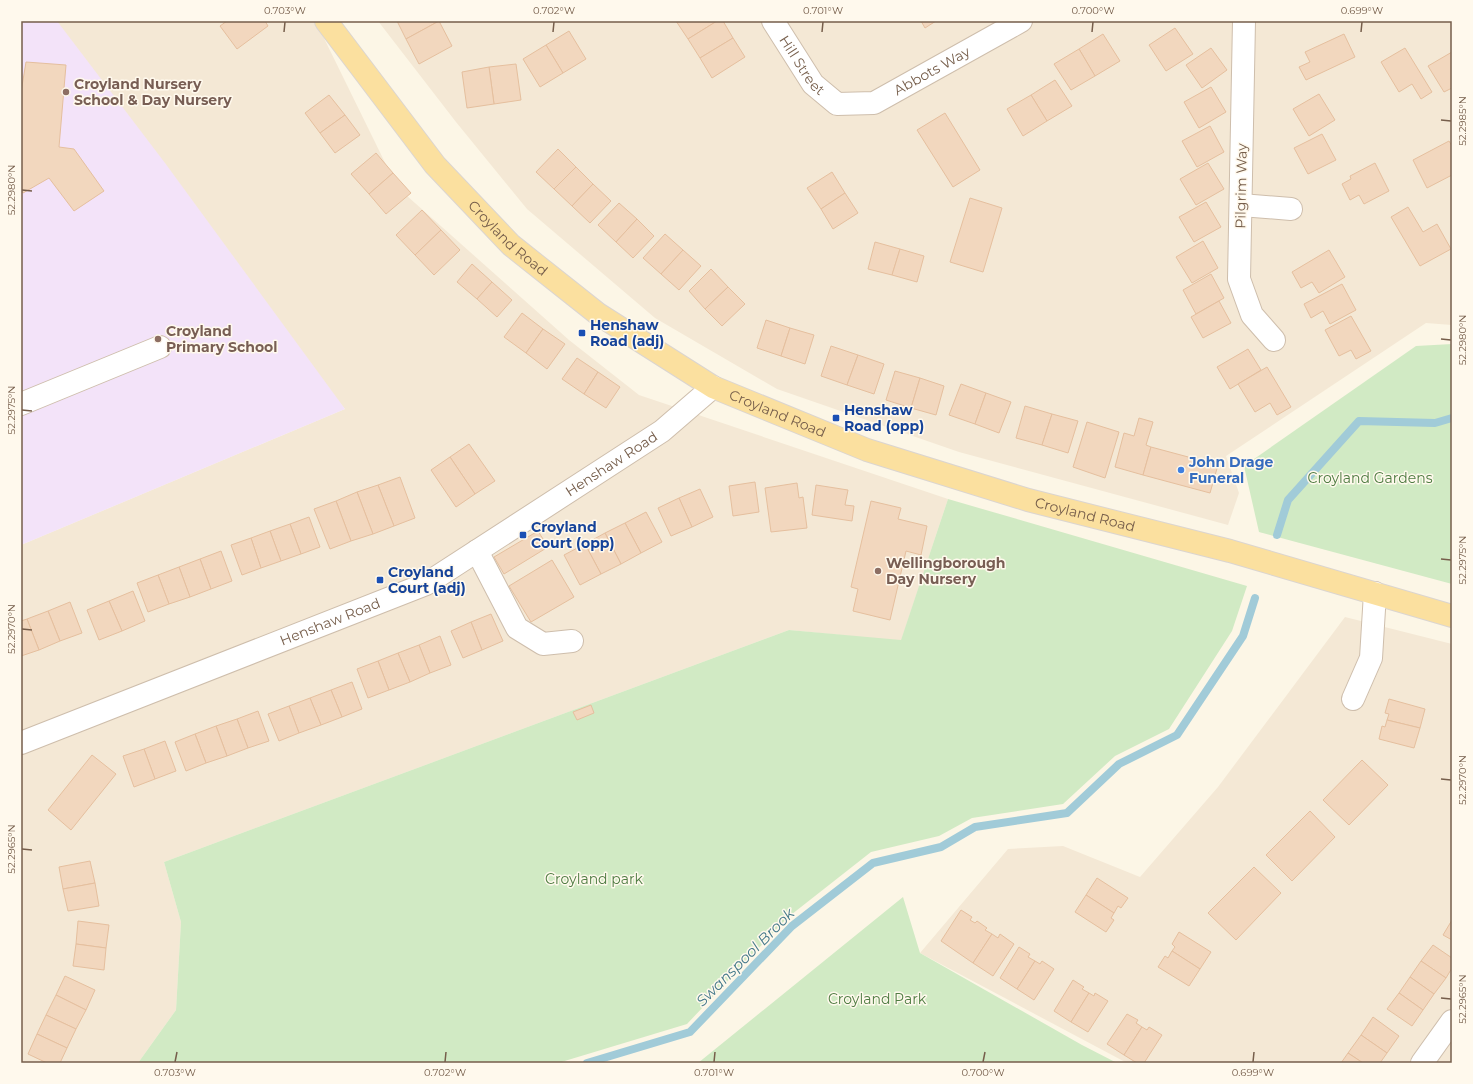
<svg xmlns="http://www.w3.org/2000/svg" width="1473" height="1084" font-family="Montserrat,sans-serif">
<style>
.residential{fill:#f4e8d5}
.education{fill:#f3e3f9}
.green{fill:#d1eac4}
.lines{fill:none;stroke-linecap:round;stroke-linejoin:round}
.stream{stroke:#a1cbd8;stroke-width:8}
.building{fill:#f2d7be;stroke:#e5bf9e}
.minor-casing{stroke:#cebeac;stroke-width:24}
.major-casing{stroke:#dbd5d0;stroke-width:24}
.minor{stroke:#fff;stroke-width:22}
.major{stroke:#fbe09f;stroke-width:22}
.ticks{fill:none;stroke:#765e4b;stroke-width:1.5}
.education-dot{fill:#8d6e63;stroke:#fff9ed;stroke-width:1.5}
.transit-dot{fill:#1a4fb4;stroke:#fff9ed;stroke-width:1.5}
.shop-dot{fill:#3f7fe0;stroke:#fff9ed;stroke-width:1.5}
.labels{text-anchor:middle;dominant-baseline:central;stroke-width:3;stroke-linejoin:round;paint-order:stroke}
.street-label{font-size:14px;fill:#765e4b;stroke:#fff9ed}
.education-label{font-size:14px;font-weight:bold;fill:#785e54;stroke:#fff9ed;text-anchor:start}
.transit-label{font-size:14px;font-weight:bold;fill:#164399;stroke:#fff9ed;text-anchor:start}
.shop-label{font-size:14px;font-weight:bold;fill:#366cbe;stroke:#fff9ed;text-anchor:start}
.park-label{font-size:14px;fill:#4f7c42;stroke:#fff9ed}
.water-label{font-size:15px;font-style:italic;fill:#44798a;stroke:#fff9ed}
.neatline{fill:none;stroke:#765e4b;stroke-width:1.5}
.ticks-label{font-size:10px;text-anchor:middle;fill:#765e4b}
</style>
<rect width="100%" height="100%" fill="#fcf6e6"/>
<!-- residential -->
<g class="residential">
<polygon points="21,21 314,21 318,26 397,187 569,340 639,395 948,499 901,641 789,630 164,862 181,922 176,1010 138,1063 21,1063 21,545 345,409"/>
<polygon points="378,21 1452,21 1452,325 1426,323 1226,456 1239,493 1228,525 959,452 777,389 655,318 527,209 456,122"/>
<polygon points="1345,617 1452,644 1452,1063 1127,1063 920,953 1008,849 1063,846 1140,877 1218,787"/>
</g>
<!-- education -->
<polygon class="education" points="21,21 57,21 165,163 345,409 21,545"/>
<!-- green -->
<g class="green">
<polygon points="1452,344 1452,584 1259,532 1244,466 1416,346"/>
<polygon points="948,499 1247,586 1232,631 1169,729 1115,756 1063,804 972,818 939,836 871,852 787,918 687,1024 558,1063 138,1063 176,1010 181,922 164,862 789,630 901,640"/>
<polygon points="903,897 920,953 1082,1045 1117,1063 698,1063"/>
</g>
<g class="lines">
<!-- stream -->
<g class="stream">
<polyline points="1277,535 1288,500 1359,421 1435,423 1452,418"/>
<polyline points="587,1063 690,1032 792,926 873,863 941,847 975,827 1067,813 1119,764 1177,735 1243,636 1255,598"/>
</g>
</g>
<!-- building -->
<g class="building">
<polygon points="227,21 265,21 268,26 237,49 220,26"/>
<polygon points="397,21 439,21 406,39"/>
<polygon points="439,21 452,46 419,64 406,39"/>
<polygon points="676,21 717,21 688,39"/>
<polygon points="717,21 723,21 733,38 700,58 688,39"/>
<polygon points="921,21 936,21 925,28"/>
<polygon points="1175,28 1193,54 1166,71 1149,45"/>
<polygon points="569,31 586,59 563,73 546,45"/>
<polygon points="1103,34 1120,61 1095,76 1079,49"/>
<polygon points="1344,34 1355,57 1306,80 1299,67 1310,62 1305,52"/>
<polygon points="733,38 745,57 712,78 700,58"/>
<polygon points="546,45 563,73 540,87 523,59"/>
<polygon points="1211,48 1227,70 1202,88 1186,65"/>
<polygon points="1405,48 1432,92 1421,99 1412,84 1399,92 1381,62"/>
<polygon points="1079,49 1095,76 1071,90 1054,64"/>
<polygon points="1452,52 1452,88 1444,92 1428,66"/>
<polygon points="26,62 66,65 59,147 74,149 104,191 74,211 49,178 23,193 21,190 21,92"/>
<polygon points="516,64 521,100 494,104 489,67"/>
<polygon points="489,67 494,104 467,108 462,72"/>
<polygon points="1055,80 1072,106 1047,121 1031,95"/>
<polygon points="1211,87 1226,112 1199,128 1184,102"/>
<polygon points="1319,94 1335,120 1309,136 1293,109"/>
<polygon points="329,95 345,115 320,133 305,113"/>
<polygon points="1031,95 1047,121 1023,136 1007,109"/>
<polygon points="945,113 980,170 953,187 917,130"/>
<polygon points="345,115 360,135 335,153 320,133"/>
<polygon points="1210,126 1224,152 1197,167 1182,141"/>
<polygon points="1322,134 1336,160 1308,174 1294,148"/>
<polygon points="1449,141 1452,146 1452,175 1427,188 1413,160"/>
<polygon points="558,149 576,167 554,189 536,172"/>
<polygon points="376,153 393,173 369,194 351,174"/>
<polygon points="1208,163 1224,189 1196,205 1180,179"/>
<polygon points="1375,163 1389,191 1364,204 1359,195 1350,200 1342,184 1351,179 1350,176"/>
<polygon points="576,167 593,184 572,206 554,189"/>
<polygon points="832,172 845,193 821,209 807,188"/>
<polygon points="393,173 411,193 386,214 369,194"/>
<polygon points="593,184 611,201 590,223 572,206"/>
<polygon points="845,193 858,213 833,229 821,209"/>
<polygon points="970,198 1002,208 983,272 950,262"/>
<polygon points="1206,202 1221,227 1194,242 1179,217"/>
<polygon points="619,203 637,219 616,242 598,225"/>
<polygon points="1408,207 1423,232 1437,224 1451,249 1420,266 1391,217"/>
<polygon points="422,210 441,230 415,255 396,235"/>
<polygon points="637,219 654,236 633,258 616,242"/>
<polygon points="441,230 460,250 434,275 415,255"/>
<polygon points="665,234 683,250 661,274 643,258"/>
<polygon points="1203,241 1218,268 1192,283 1176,257"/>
<polygon points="875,242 900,249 892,275 868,269"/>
<polygon points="900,249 924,256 917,282 892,275"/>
<polygon points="683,250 701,266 679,290 661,274"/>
<polygon points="1329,250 1345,277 1319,293 1312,282 1301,288 1292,272"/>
<polygon points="472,264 492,282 477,299 457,282"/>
<polygon points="711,269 728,287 705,309 689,291"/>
<polygon points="1211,274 1224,298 1196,314 1183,290"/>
<polygon points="492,282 512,300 497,317 477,299"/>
<polygon points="1342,284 1356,310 1330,324 1323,311 1311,318 1304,304"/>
<polygon points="728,287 745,304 722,326 705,309"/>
<polygon points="1219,301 1231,323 1203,338 1191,317"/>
<polygon points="522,313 543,329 526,353 504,337"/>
<polygon points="1351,316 1371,351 1356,359 1351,350 1339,356 1325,330"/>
<polygon points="766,320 790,328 781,356 757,348"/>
<polygon points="790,328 814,335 805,364 781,356"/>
<polygon points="543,329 565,344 547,369 526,353"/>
<polygon points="831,346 858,355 847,385 821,376"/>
<polygon points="1248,349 1261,370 1230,389 1217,367"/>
<polygon points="858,355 884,364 874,394 847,385"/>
<polygon points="577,358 598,372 584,394 562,379"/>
<polygon points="1267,367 1291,407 1277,415 1270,403 1255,412 1238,384"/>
<polygon points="895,371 920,378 911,408 886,400"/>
<polygon points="598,372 620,387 606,408 584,394"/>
<polygon points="920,378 944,386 936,415 911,408"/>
<polygon points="961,384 986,393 975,424 949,415"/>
<polygon points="986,393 1011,402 999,433 975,424"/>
<polygon points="1025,406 1052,414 1042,445 1016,438"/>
<polygon points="1052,414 1078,421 1068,453 1042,445"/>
<polygon points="1139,418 1153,422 1146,445 1151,447 1143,475 1115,467 1124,433 1134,436"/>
<polygon points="1087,422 1119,432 1105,478 1073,467"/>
<polygon points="469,444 495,481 475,494 450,457"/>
<polygon points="1151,447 1218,465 1210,493 1143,475"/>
<polygon points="450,457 475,494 456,507 431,470"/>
<polygon points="400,477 415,518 394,526 378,485"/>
<polygon points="755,482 759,512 733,516 729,486"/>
<polygon points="797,483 799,498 803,497 807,528 771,532 765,488"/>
<polygon points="378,485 394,526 373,534 357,492"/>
<polygon points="816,485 848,490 845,505 854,506 852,521 812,515"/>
<polygon points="700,489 713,517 692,527 679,498"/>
<polygon points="357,492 373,534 351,541 336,501"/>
<polygon points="679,498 692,527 671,536 658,508"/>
<polygon points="336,501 351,541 330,549 314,509"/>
<polygon points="871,501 901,508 898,519 927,526 921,555 906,551 890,620 853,611 858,589 851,587"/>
<polygon points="646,512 662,542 641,553 625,523"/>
<polygon points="309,517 320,547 301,554 290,524"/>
<polygon points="625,523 641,553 621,564 605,533"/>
<polygon points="290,524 301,554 281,561 270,531"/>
<polygon points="270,531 281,561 261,568 251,538"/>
<polygon points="538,531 548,547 504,574 494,557"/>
<polygon points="605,533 621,564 601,574 585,544"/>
<polygon points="251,538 261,568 242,575 231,545"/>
<polygon points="585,544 601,574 580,585 564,555"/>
<polygon points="221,551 232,581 211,589 200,559"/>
<polygon points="200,559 211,589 190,597 179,567"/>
<polygon points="552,560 574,597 531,622 509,586"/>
<polygon points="179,567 190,597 169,604 158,575"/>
<polygon points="158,575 169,604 148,612 137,583"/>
<polygon points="133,591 145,621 122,631 109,601"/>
<polygon points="109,601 122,631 99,640 87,610"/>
<polygon points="70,602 82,633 60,641 48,611"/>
<polygon points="48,611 60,641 39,650 27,619"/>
<polygon points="491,614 503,641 482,650 471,622"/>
<polygon points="27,619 39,650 21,656 21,621"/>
<polygon points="471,622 482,650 463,658 451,631"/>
<polygon points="440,636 451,665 430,673 419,645"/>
<polygon points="419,645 430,673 410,682 398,653"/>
<polygon points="398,653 410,682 389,690 378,661"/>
<polygon points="378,661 389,690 368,698 357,669"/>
<polygon points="352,682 362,709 342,717 331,690"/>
<polygon points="331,690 342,717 321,725 310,698"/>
<polygon points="310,698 321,725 299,733 289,706"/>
<polygon points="1389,699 1425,709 1420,728 1387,720 1389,714 1385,713"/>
<polygon points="591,705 594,713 577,720 573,712"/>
<polygon points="289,706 299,733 279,741 268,714"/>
<polygon points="258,711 269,741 248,748 237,719"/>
<polygon points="237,719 248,748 227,756 216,726"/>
<polygon points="1387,720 1420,728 1414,748 1379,739 1382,726 1385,727"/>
<polygon points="216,726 227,756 206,763 195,734"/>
<polygon points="195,734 206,763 186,771 175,742"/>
<polygon points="165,741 176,771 155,779 144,749"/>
<polygon points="144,749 155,779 134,787 123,756"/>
<polygon points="92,755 116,774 71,830 48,810"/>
<polygon points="1362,760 1388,785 1349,825 1323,800"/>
<polygon points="1310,811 1335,837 1292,881 1266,855"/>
<polygon points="90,861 95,883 63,889 59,867"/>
<polygon points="1254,867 1281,893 1236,940 1208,913"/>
<polygon points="1097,878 1128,898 1121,908 1118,906 1114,913 1086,895"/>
<polygon points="95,883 99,906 68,911 63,889"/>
<polygon points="1086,895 1114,913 1111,918 1114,920 1106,932 1075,912"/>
<polygon points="961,910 972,917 970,920 975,923 977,921 987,928 985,930 992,934 973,963 941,941"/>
<polygon points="1452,920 1452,940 1443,935"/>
<polygon points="78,921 109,925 106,948 76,944"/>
<polygon points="1179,932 1211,952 1200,969 1172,951 1175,947 1172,944"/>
<polygon points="992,934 998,938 1000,934 1014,944 993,976 973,963"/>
<polygon points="76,944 106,948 104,970 73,966"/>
<polygon points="1433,945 1452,958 1452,968 1446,978 1421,961"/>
<polygon points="1019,947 1030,954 1028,957 1035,961 1017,989 1000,978"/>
<polygon points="1172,951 1200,969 1189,986 1158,967 1165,956 1168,958"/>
<polygon points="1035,961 1040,964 1042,961 1054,969 1034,1000 1017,989"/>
<polygon points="1421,961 1446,978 1434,994 1410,977"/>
<polygon points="65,976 95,990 86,1010 56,995"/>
<polygon points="1410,977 1434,994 1423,1010 1399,993"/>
<polygon points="1073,980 1084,987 1082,989 1089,993 1071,1022 1054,1011"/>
<polygon points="1089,993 1094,996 1095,993 1108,1001 1088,1032 1071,1022"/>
<polygon points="1399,993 1423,1010 1412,1026 1387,1009"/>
<polygon points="56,995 86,1010 76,1029 46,1015"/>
<polygon points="1127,1014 1138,1020 1136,1023 1142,1027 1124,1055 1107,1044"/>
<polygon points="46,1015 76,1029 67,1048 37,1034"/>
<polygon points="1373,1017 1399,1036 1387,1053 1361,1035"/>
<polygon points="1142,1027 1147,1030 1149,1027 1162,1035 1144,1063 1137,1063 1124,1055"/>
<polygon points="37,1034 67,1048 60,1063 47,1063 28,1054"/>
<polygon points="1361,1035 1387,1053 1380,1063 1363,1063 1348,1053"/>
<polygon points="1348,1053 1363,1063 1341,1063"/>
</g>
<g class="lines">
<defs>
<g id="minor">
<path id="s1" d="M773,21L813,84L837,104L874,103L1021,21"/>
<polyline points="1244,21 1239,279 1252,315 1274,340"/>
<polyline points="1241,205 1291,209"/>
<polyline points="21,404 160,347"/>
<polyline points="477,551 517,628 543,644 572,641"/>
<polyline points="1353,699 1371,658 1375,593"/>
<path id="s2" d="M21,743L426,584L662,431L713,387"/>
<polyline points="1422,1063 1452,1021"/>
</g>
<g id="major">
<path id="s3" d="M326,21L435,165L511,245L598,314L713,387L867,450L1028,500L1230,551L1452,616"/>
</g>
</defs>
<!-- minor casing -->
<use href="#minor" class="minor-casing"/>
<!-- major casing -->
<use href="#major" class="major-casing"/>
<!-- minor -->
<use href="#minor" class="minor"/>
<!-- major -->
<use href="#major" class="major"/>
</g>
<!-- ticks -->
<path class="ticks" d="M284,32L285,22M553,32L554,22M822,32L823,22M1092,32L1093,22M1361,32L1362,22M1441,120L1451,121M22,190L32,191M1441,339L1451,340M22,410L32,411M1441,559L1451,560M22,629L32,630M1441,779L1451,780M22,849L32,850M1441,998L1451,999M175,1062L177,1052M445,1062L446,1052M714,1062L715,1052M983,1062L985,1052M1253,1062L1254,1052"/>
<!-- markers -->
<g class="education-dot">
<circle cx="66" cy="92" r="4"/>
<circle cx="158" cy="339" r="4"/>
<circle cx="878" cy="571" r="4"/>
</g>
<g class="transit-dot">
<rect x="578" y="329" width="8" height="8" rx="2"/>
<rect x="832" y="414" width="8" height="8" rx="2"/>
<rect x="519" y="531" width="8" height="8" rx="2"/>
<rect x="376" y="576" width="8" height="8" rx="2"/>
</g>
<circle class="shop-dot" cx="1181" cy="470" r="4"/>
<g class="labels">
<!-- street labels -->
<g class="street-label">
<text stroke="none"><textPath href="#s1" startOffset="53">Hill Street</textPath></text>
<text stroke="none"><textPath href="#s1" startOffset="209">Abbots Way</textPath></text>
<text transform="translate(1241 186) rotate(-89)">Pilgrim Way</text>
<text stroke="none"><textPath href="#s3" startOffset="284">Croyland Road</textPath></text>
<text stroke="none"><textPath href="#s3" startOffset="608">Croyland Road</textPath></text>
<text stroke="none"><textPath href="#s2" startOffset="656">Henshaw Road</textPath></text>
<text stroke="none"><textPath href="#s3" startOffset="932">Croyland Road</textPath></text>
<text stroke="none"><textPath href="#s2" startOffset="332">Henshaw Road</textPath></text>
</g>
<!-- education labels -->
<g class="education-label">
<text x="74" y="84">Croyland Nursery<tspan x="74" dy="16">School &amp; Day Nursery</tspan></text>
<text x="166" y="331">Croyland<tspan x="166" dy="16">Primary School</tspan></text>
<text x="886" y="563">Wellingborough<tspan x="886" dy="16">Day Nursery</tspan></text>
</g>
<!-- transit labels -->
<g class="transit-label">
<text x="590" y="325">Henshaw<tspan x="590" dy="16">Road (adj)</tspan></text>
<text x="844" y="410">Henshaw<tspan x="844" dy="16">Road (opp)</tspan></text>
<text x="531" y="527">Croyland<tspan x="531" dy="16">Court (opp)</tspan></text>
<text x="388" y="572">Croyland<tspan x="388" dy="16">Court (adj)</tspan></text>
</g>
<!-- shop labels -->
<g class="shop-label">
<text x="1189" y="462">John Drage<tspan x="1189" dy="16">Funeral</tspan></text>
</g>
<!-- park labels -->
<g class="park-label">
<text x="1370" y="478">Croyland Gardens</text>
<text x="594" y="879">Croyland park</text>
<text x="877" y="999">Croyland Park</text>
</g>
<!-- water labels -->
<g class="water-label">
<text transform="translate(745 957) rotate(-45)">Swanspool Brook</text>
</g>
</g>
<!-- border -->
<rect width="1473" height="1084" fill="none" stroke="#fff9ed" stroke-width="44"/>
<rect x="22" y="22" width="1429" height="1040" class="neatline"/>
<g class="ticks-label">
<text x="285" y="14">0.703°W</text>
<text x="554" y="14">0.702°W</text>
<text x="823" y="14">0.701°W</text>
<text x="1093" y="14">0.700°W</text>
<text x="1362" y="14">0.699°W</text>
<text transform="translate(1462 121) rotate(-90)" y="4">52.2985°N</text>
<text transform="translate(11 190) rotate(-90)" y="4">52.2980°N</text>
<text transform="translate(1462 340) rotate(-90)" y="4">52.2980°N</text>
<text transform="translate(11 410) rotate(-90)" y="4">52.2975°N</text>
<text transform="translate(1462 560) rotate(-90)" y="4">52.2975°N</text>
<text transform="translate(11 629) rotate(-90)" y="4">52.2970°N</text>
<text transform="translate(1462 780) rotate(-90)" y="4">52.2970°N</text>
<text transform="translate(11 849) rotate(-90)" y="4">52.2965°N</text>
<text transform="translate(1462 999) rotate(-90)" y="4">52.2965°N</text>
<text x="175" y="1076">0.703°W</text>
<text x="445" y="1076">0.702°W</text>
<text x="714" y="1076">0.701°W</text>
<text x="983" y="1076">0.700°W</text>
<text x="1253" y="1076">0.699°W</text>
</g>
</svg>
